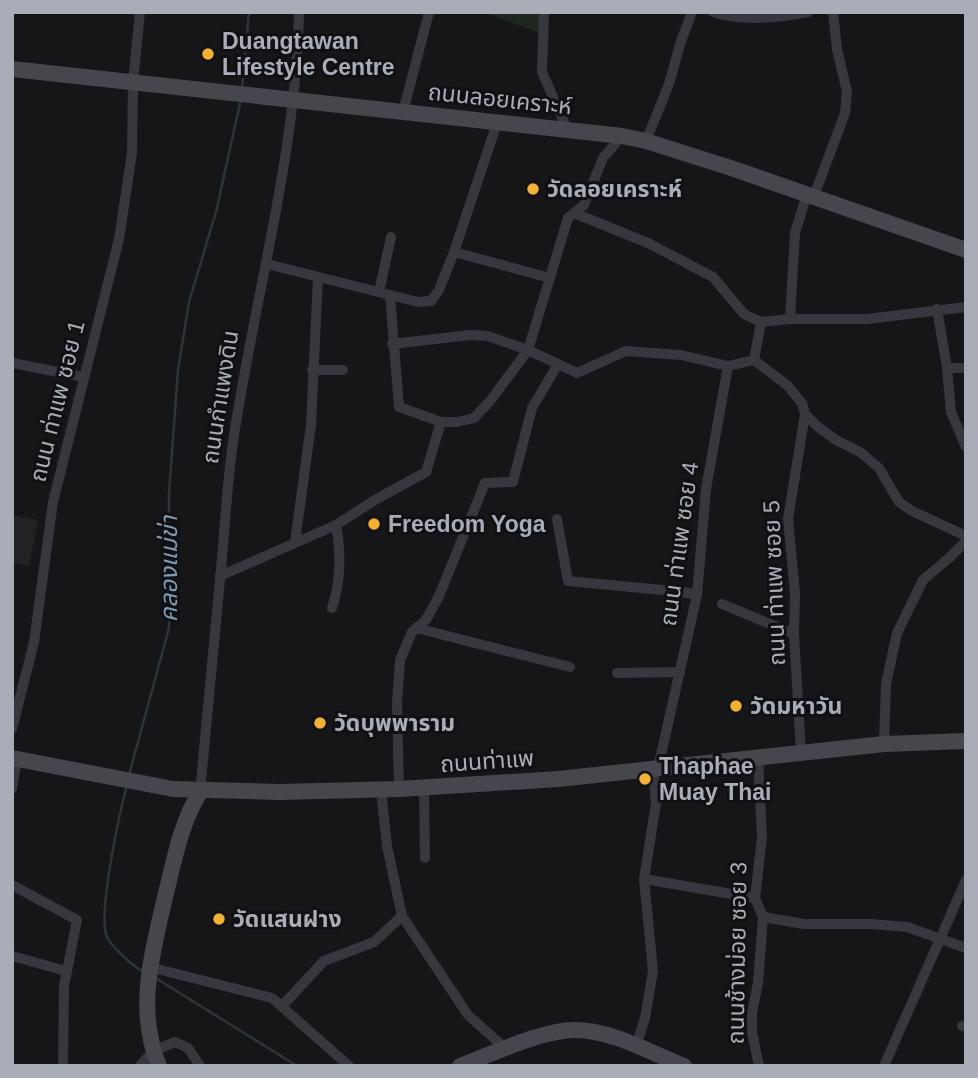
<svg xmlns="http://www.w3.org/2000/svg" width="978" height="1078" font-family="Helvetica,'Noto Sans Thai',sans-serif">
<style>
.built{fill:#222225}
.green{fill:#1e261f}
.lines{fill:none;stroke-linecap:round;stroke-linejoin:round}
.stream{stroke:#2c353c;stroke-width:2.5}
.street{stroke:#37383d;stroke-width:10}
.secondary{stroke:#45474d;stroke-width:16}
.poi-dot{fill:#f2b134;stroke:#111113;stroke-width:2.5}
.labels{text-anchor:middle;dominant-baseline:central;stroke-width:6;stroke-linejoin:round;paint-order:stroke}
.poi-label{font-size:23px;font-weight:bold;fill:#a8adb8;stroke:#111113;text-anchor:start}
.street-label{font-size:23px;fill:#a8adb8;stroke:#111113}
.water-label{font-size:24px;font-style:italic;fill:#7f9bb3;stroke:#111113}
</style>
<rect width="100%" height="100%" fill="#161618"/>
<!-- built -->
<polygon class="built" points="12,515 38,520 29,566 12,563"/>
<!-- green -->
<polygon class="green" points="483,12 540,12 539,33"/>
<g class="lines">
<!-- stream -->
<g class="stream">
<polyline points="242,89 249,12"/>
<polyline points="129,775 169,628 169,493 178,370 189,302 216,212 241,99"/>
<path d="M127,785C120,811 97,916 107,937C112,947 132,965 142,971"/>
<polyline points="154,977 297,1066"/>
</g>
<!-- street -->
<g class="street">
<polyline points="544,12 542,72 567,129"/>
<path d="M713,12C742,22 777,18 808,12"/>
<polyline points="403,112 429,12"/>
<polyline points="646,141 669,84 681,41 692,12"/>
<polyline points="814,196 845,113 847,92 837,49 833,12"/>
<polyline points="574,213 648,243 713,277 744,314 761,322"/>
<polyline points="454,252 550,278"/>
<polyline points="267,264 418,302 431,301 439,290 454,252 497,123"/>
<polyline points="379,292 391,237"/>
<polyline points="390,295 399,407 441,422 457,422 474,418 490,401 528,350 568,218 584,205 603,158 622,136"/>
<polyline points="937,309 947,368 951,412 966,447"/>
<polyline points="790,319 795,233 807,194"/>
<polyline points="392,344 470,335 488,336 528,350 558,364"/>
<polyline points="754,360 787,385 802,403 805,414 818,427 836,440 860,452 879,468 899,502 912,511 966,536"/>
<polyline points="754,360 761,322 790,319 867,319 966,307"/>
<polyline points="12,363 84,377"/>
<polyline points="947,368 966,368"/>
<polyline points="312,370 343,370"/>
<polyline points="557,519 568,581 683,592 697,595"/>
<polyline points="295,542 311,425 318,277"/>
<polyline points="220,576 336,525 375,500 426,472 441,422"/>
<polyline points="722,604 794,634"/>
<path d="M332,608C341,581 341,552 336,525"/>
<polyline points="416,628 570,667"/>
<polyline points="617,673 680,672"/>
<polyline points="12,729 34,642 53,502 119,239 132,153 133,82 140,12"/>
<polyline points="884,744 886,684 897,633 923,580 949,558 966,541"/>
<polyline points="801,752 794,634 795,593 788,519 805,414"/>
<polyline points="758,756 762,837 755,898 763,917 758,983 752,1013 752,1032 759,1066"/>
<polyline points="658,768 697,595 706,489 728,366"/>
<polyline points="424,787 425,858"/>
<polyline points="12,789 17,759"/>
<polyline points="399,789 397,703 400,660 412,632 426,620 439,596 485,483 513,482 532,408 558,364 577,373 626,351 681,355 728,366 754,360"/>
<polyline points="381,790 387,846 402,916 468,1015 506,1049"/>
<path d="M200,792C207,718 214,643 221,569C225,527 227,484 233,442C254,299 296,158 299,12"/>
<polyline points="644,879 755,898"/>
<polyline points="12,885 77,920 64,986 63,1066"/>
<polyline points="763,917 804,924 871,924 907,927 966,948"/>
<polyline points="12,956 66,971"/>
<polyline points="149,967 272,998 349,1066"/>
<polyline points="283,1005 324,961 374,942 402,916"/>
<polyline points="962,1026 966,1027"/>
<polyline points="636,1047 645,1018 653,971 644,879 656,803 653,769"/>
<polyline points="140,1066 153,1051 175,1042 188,1048 200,1066"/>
<polyline points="884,1066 966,880"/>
</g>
<!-- secondary -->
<g class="secondary">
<polyline points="12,69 622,136 646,141 734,169 966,250"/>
<polyline points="12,758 173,789 280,792 399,789 558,779 884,744 966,741"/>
<path d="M159,1066C135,1008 153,951 166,893C175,857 181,823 200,792"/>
<path d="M460,1066C492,1054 542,1030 575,1030C612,1030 651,1053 684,1066"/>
</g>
</g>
<!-- markers -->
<g class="poi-dot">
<circle cx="208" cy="54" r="7"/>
<circle cx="533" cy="189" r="7"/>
<circle cx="374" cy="524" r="7"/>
<circle cx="736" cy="706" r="7"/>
<circle cx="320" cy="723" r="7"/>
<circle cx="645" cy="779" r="7"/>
<circle cx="219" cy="919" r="7"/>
</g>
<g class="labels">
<!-- poi labels -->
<g class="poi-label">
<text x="222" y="41">Duangtawan<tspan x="222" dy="26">Lifestyle Centre</tspan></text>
<text x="547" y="189">วัดลอยเคราะห์</text>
<text x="388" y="524">Freedom Yoga</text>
<text x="750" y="706">วัดมหาวัน</text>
<text x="334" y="723">วัดบุพพาราม</text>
<text x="659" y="766">Thaphae<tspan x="659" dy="26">Muay Thai</tspan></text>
<text x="233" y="919">วัดแสนฝาง</text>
</g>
<!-- street labels -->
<g class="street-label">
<text transform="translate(500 99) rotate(6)">ถนนลอยเคราะห์</text>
<text transform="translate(220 397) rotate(-81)">ถนนกำแพงดิน</text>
<text transform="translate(57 401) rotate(-76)">ถนน ท่าแพ ซอย 1</text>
<text transform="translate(679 544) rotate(-82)">ถนน ท่าแพ ซอย 4</text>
<text transform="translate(774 583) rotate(-92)">ถนน ท่าแพ ซอย 5</text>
<text transform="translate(487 761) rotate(-4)">ถนนท่าแพ</text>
<text transform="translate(737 953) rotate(-89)">ถนนช้างม่อย ซอย 3</text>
</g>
<!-- water labels -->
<g class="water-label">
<text transform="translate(168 569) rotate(-90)">คลองแม่ข่า</text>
</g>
</g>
<!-- border -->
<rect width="978" height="1078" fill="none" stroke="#a8adb8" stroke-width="28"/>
</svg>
